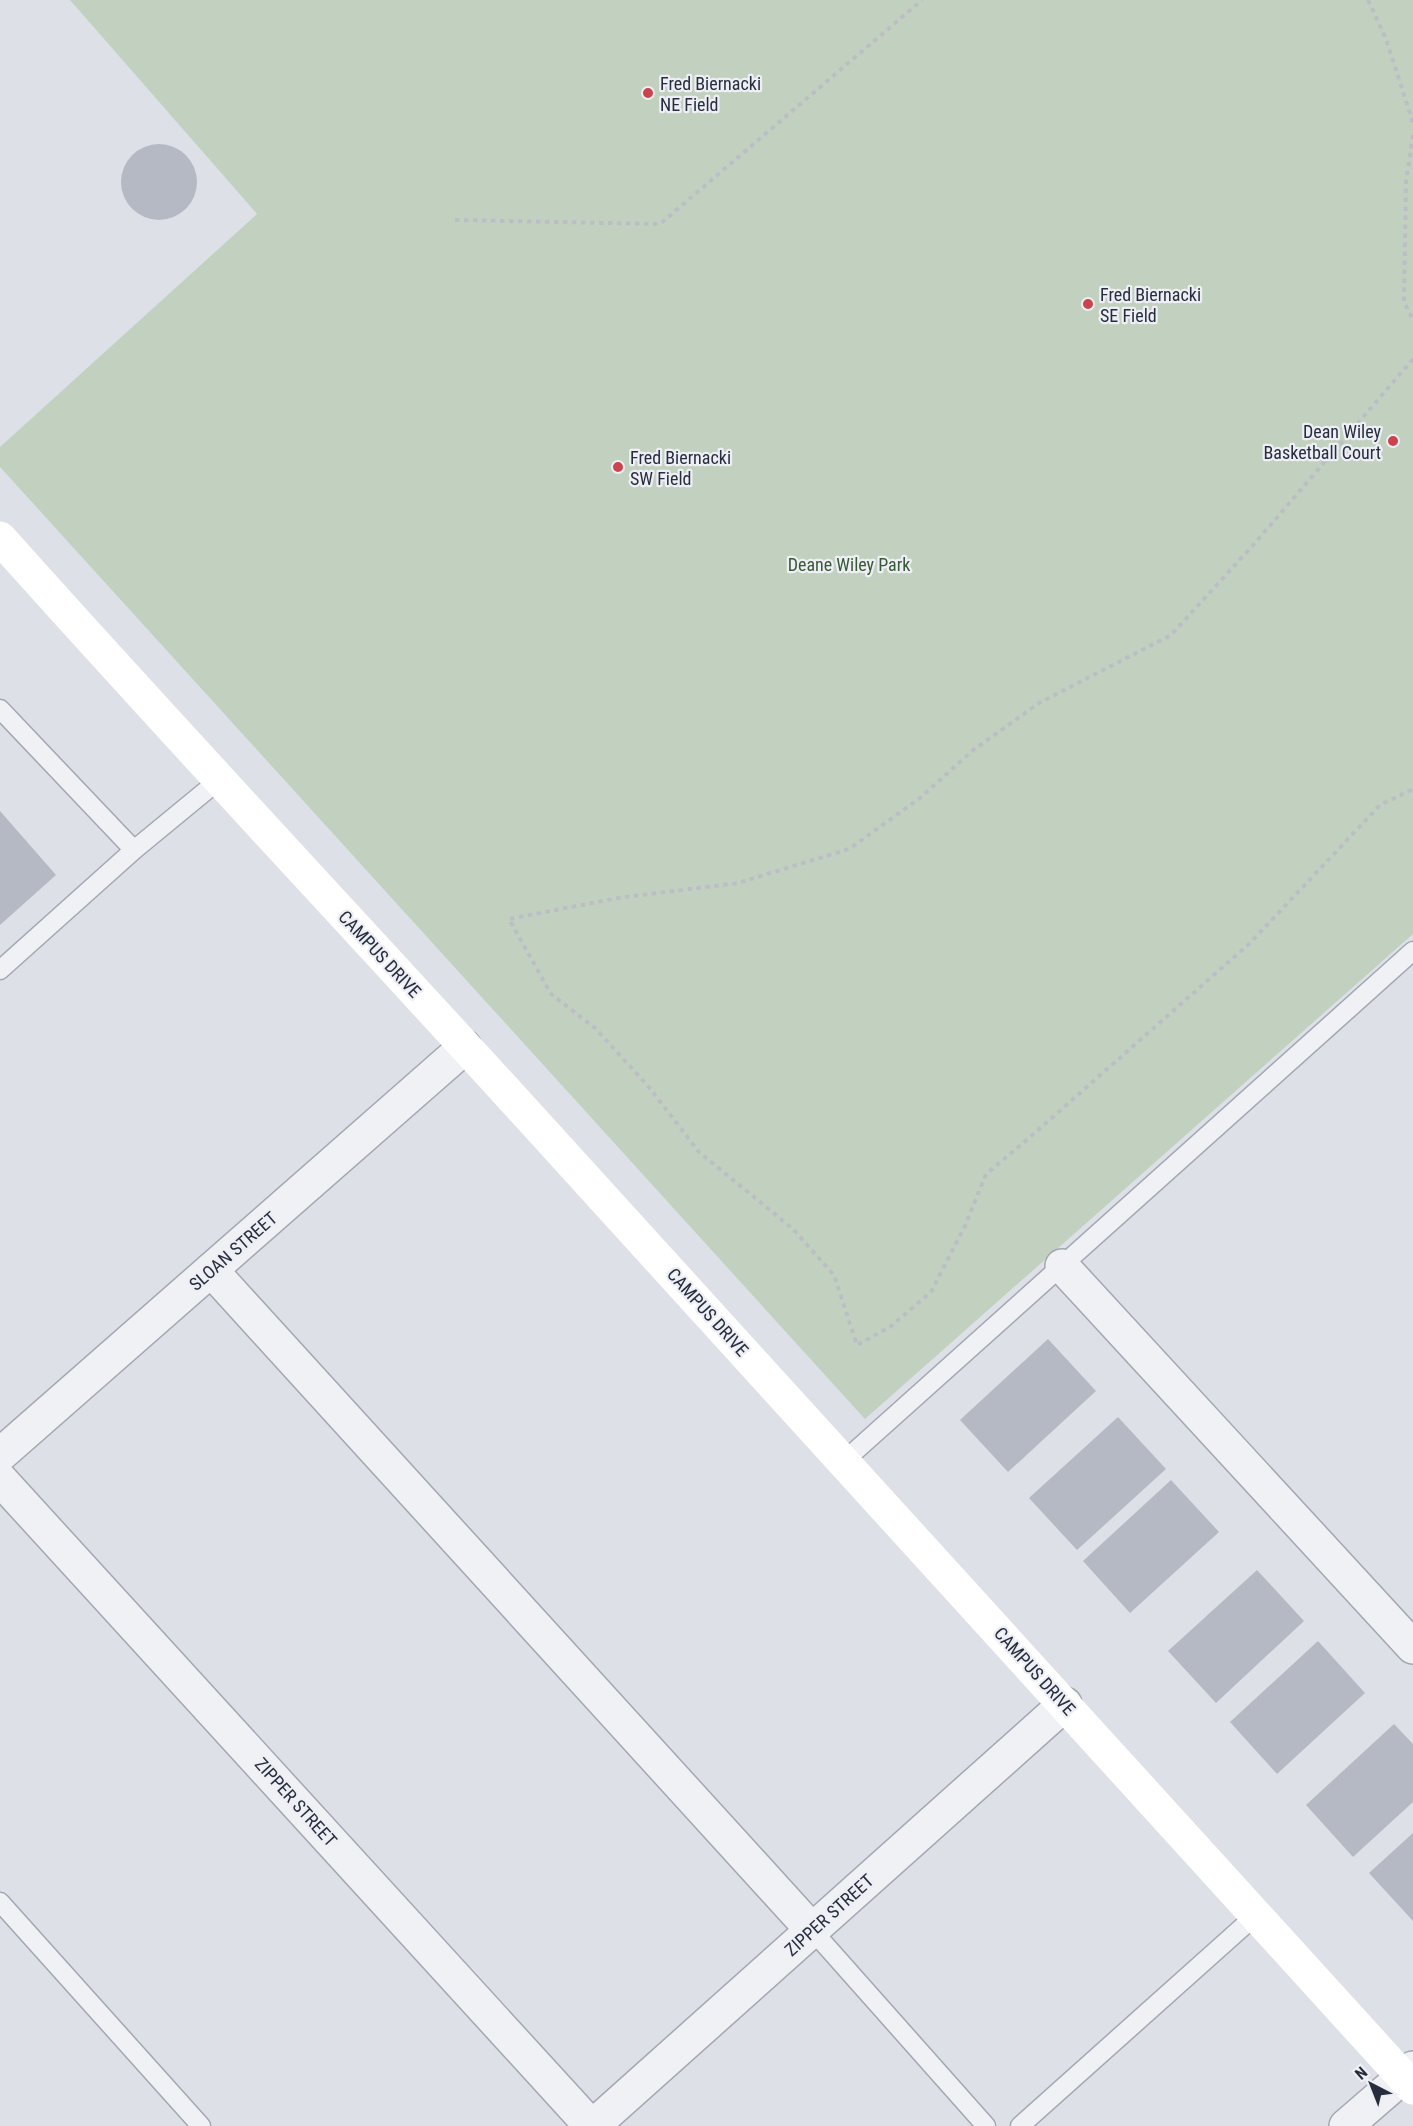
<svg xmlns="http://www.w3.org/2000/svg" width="1413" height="2126" font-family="'Roboto Condensed',sans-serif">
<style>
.green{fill:#c2d1bf}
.building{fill:#b5b9c4}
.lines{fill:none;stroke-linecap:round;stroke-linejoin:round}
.service-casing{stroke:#a3a7b1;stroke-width:21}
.minor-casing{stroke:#a3a7b1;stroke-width:36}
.path{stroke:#bcbec5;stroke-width:4;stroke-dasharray:4.5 4.5;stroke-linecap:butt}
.service{stroke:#f0f1f5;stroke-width:18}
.minor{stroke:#f0f1f5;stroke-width:33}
.secondary{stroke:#fff;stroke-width:33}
.poi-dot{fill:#cb434c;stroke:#edeff5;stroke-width:2}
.labels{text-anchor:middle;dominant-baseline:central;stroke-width:4.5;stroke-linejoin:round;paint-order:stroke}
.poi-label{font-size:18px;fill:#272d3d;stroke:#edeff5;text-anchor:start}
.park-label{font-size:18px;fill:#385935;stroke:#edeff5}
.street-label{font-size:18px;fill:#272d3d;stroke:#edeff5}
</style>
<rect width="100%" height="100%" fill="#dde0e7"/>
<!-- green -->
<polygon class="green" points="70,0 1413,0 1413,934 865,1419 0,467 0,447 257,214"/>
<!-- building -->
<g class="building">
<circle cx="159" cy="182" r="38"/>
<polygon points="0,811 56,875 0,925"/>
<polygon points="1048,1339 1096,1391 1008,1472 960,1420"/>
<polygon points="1118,1417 1166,1469 1077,1550 1029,1498"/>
<polygon points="1171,1480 1219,1532 1130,1613 1083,1561"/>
<polygon points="1257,1570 1304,1621 1216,1703 1168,1651"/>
<polygon points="1318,1641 1365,1693 1277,1774 1230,1722"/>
<polygon points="1394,1724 1413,1744 1413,1802 1353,1857 1306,1805"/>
<polygon points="1413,1833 1413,1921 1369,1873"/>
</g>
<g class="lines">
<defs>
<g id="service">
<polyline points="0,709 134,850"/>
<polyline points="0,970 134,850 219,780"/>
<polyline points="844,1461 1413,951"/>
<polyline points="0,1902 201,2126"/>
<polyline points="812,1930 986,2126"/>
<polyline points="1020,2126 1256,1915"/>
</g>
<g id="minor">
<polyline points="1062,1266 1413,1647"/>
<polyline points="211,1270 812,1930"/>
<polyline points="0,1455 465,1047"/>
<polyline points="0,1479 591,2126"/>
<polyline points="593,2126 1065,1704"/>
<polyline points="1346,2126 1413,2068"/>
</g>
</defs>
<!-- service casing -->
<use href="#service" class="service-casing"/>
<!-- minor casing -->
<use href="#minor" class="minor-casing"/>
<!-- path -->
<g class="path">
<polyline points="1368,0 1386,39 1413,123"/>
<polyline points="1413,135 1406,182 1404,302 1413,320"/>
<polyline points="455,220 660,224 922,0"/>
<polyline points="1413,359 1255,543 1171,635 1039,703 972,751 920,798 849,849 738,883 618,898 509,919 551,994 595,1028 648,1086 699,1152 793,1229 834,1275 857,1345 890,1327 931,1292 965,1226 986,1174 1029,1138 1250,943 1380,805 1413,789"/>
</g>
<!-- service -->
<use href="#service" class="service"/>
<!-- minor -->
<use href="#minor" class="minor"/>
<!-- secondary -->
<path class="secondary" d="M0,538C166,724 337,906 505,1090C809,1422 1111,1755 1413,2088"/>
</g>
<!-- markers -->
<g class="poi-dot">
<circle cx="648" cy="93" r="6"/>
<circle cx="1088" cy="304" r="6"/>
<circle cx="1393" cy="441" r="6"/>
<circle cx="618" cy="467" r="6"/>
</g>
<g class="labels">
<!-- poi labels -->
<g class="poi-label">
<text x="660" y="83">Fred Biernacki<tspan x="660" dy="21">NE Field</tspan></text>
<text x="1100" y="294">Fred Biernacki<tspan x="1100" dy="21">SE Field</tspan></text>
<text x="1381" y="431" text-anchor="end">Dean Wiley<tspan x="1381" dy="21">Basketball Court</tspan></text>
<text x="630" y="457">Fred Biernacki<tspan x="630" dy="21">SW Field</tspan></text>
</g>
<!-- park labels -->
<g class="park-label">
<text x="849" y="564">Deane Wiley Park</text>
</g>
<!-- street labels -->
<g class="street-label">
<text transform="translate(380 954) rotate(47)">CAMPUS DRIVE</text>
<text transform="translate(233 1251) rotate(-41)">SLOAN STREET</text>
<text transform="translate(708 1312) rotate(48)">CAMPUS DRIVE</text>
<text transform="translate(1035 1671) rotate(48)">CAMPUS DRIVE</text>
<text transform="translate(296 1802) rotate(48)">ZIPPER STREET</text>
<text transform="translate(829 1915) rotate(-42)">ZIPPER STREET</text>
</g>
</g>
<!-- north arrow -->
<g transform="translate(1371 2084) rotate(318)" stroke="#edeff5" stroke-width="4.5" paint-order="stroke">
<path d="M0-4.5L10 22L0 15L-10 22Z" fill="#272d3d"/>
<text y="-9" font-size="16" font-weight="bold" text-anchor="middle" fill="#272d3d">N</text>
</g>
</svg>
